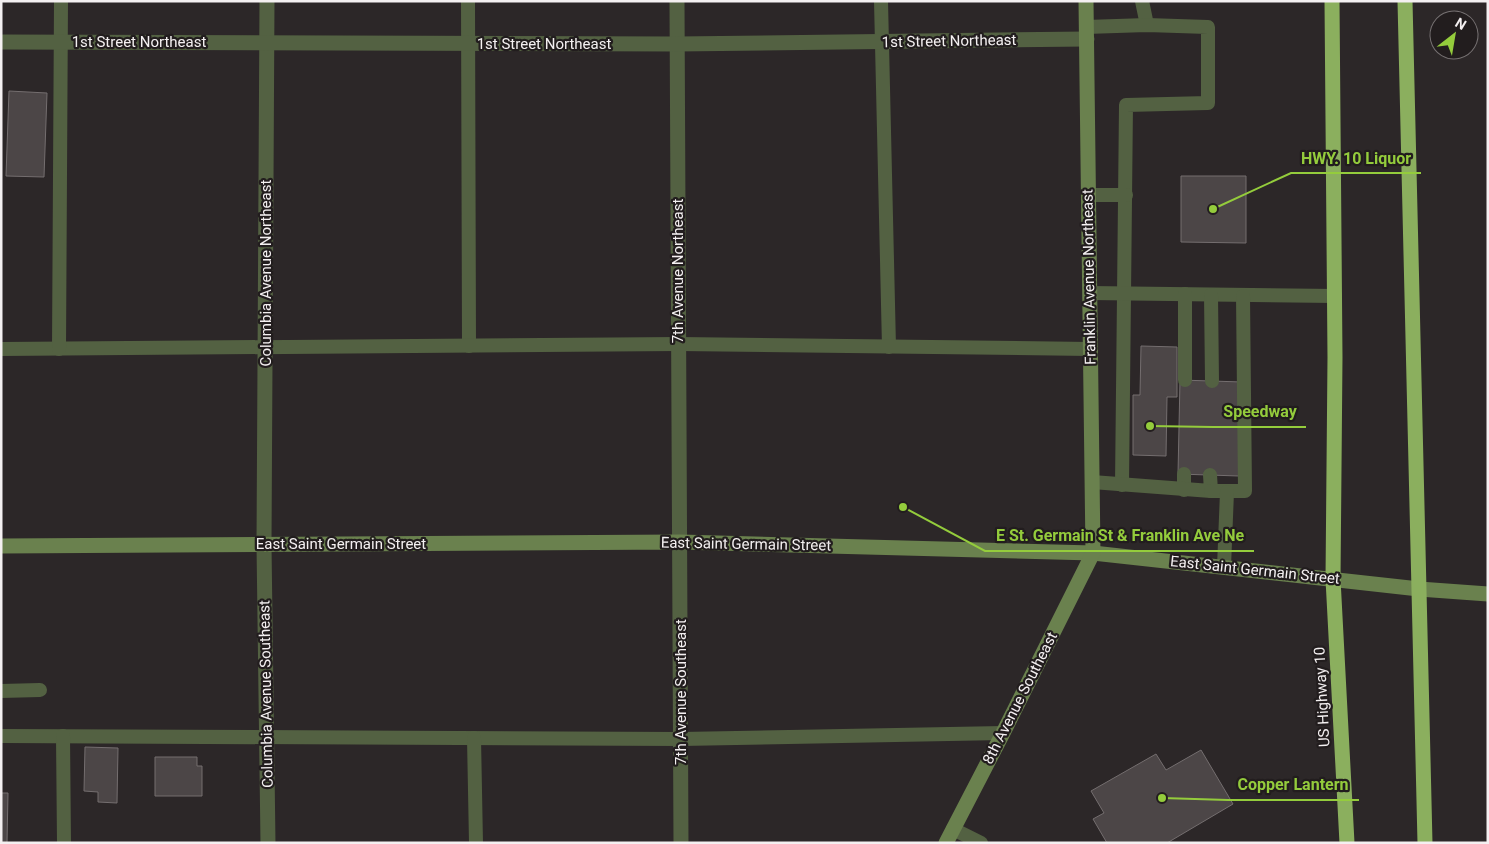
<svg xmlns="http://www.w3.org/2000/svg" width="1489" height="844" font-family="Roboto,sans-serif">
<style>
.building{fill:#4c4647;stroke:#746e6f}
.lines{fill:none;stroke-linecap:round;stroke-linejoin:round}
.lane{stroke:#536142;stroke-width:14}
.street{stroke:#536142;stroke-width:15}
.secondary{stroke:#6a814e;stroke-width:15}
.highway{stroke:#8baf5e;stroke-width:15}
.labels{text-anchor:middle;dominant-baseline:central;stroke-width:4.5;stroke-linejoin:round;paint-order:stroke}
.street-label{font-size:15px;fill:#f4f0f1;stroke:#221d1e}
.leader{fill:none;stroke:#94cc3c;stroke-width:2}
.callout-dot{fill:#94cc3c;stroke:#221d1e;stroke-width:2}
.callout-label{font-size:16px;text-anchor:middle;font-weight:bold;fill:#94cc3c;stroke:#221d1e;stroke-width:4.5;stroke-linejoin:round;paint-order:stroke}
</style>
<rect width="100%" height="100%" fill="#2c2728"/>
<!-- building -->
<g class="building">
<polygon points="9,91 47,93 44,177 6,176"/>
<polygon points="1181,176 1246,176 1246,243 1181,242"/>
<polygon points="1141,346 1177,347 1177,397 1167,397 1166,456 1133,455 1133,395 1140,395"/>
<polygon points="1180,380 1242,382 1239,476 1178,474"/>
<polygon points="85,747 118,748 117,803 98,802 98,792 84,791"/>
<polygon points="1201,750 1233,804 1167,843 1107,843 1093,819 1104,813 1091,791 1156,754 1166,770"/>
<polygon points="155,757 197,757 197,766 202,766 202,796 155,796"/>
<polygon points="1,793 8,793 7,843 1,843"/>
</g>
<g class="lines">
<!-- lane -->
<g class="lane">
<polyline points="468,1 469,346"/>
<polyline points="881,1 889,347"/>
<polyline points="1142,1 1147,25"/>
<polyline points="1086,27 1147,25 1208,27 1208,103 1126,105 1122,485"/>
<polyline points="1088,195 1126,195"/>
<polyline points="1090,293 1335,296"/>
<polyline points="1211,295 1212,381"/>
<polyline points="1,349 679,344 1090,349"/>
<polyline points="59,349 61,1"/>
<polyline points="1185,380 1185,294"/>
<polyline points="1184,474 1184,490"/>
<polyline points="1092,482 1211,491 1210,475"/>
<polyline points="1211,491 1245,491 1243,296"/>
<polyline points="1224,567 1227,492"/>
<polyline points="1,691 40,690"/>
<polyline points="1,736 681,739 1003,733"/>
<polyline points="63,736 64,843"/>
<polyline points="474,738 476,843"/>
<polyline points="953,829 981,843"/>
</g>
<!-- street -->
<g class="street">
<polyline points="267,1 264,545 268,843"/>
<polyline points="677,1 681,843"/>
<polyline points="1,42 677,44 1087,39"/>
</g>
<!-- secondary -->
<g class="secondary">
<polyline points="1,546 680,542 1093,553 1419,589 1488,594"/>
<polyline points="946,843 1003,733 1093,553 1086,1"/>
</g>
<!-- highway -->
<g class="highway">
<polyline points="1332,1 1335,357 1333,579 1347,843"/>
<polyline points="1405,1 1425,843"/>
</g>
</g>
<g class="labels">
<!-- street labels -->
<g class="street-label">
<text transform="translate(949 41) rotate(-1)">1st Street Northeast</text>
<text x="139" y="42">1st Street Northeast</text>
<text x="544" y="44">1st Street Northeast</text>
<text transform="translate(678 271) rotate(-90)">7th Avenue Northeast</text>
<text transform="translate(266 273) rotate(-90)">Columbia Avenue Northeast</text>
<text transform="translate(1089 277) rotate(-91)">Franklin Avenue Northeast</text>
<text x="341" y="544">East Saint Germain Street</text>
<text transform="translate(746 544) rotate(1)">East Saint Germain Street</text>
<text transform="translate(1255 570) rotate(6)">East Saint Germain Street</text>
<text transform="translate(681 692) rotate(-90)">7th Avenue Southeast</text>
<text transform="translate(266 694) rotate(-91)">Columbia Avenue Southeast</text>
<text transform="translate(1322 697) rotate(-93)">US Highway 10</text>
<text transform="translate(1020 698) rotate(-63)">8th Avenue Southeast</text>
</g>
</g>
<!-- callouts -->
<path class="leader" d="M1213 209L1291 173H1421M1150 426L1213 427H1306M903 507L985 551H1254M1162 798L1228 800H1359"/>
<g class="callout-dot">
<circle cx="1213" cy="209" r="5"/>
<circle cx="1150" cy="426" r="5"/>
<circle cx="903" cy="507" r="5"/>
<circle cx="1162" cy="798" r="5"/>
</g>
<g class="callout-label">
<text x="1356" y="164">HWY. 10 Liquor</text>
<text x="1260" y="417">Speedway</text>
<text x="1120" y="541">E St. Germain St &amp; Franklin Ave Ne</text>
<text x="1293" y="790">Copper Lantern</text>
</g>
<!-- border -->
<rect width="1489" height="844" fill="none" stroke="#f4f0f1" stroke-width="5"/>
<!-- north arrow -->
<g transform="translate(1454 35) rotate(31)"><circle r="24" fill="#221d1e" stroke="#767172"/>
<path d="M0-4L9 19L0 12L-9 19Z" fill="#94cc3c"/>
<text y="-8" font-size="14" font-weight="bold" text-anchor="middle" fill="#f4f0f1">N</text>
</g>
</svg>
